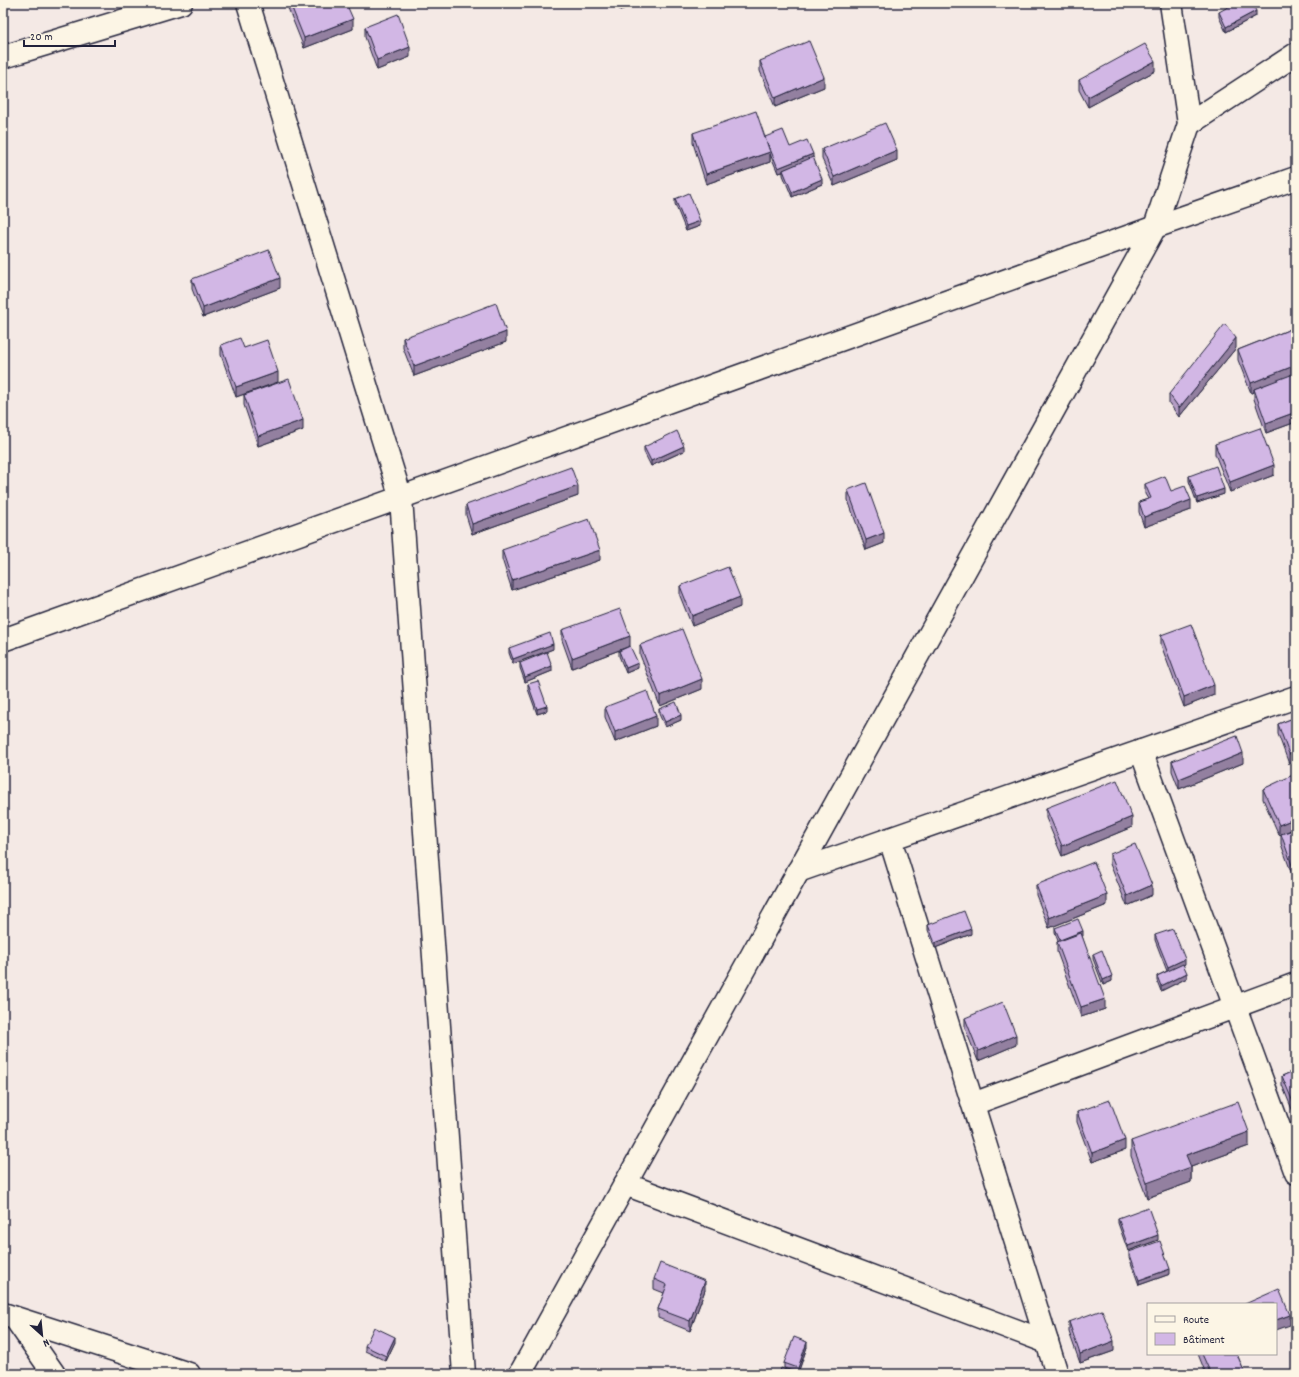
<svg xmlns="http://www.w3.org/2000/svg" width="1299" height="1377" font-family="Dekko,sans-serif">
<style>
.lines{fill:none;stroke-linecap:round;stroke-linejoin:round}
.minor-casing{stroke:#22223b;stroke-width:25}
.tertiary-casing{stroke:#22223b;stroke-width:25}
.minor{stroke:#fcf5e5;stroke-width:22}
.tertiary{stroke:#fcf5e5;stroke-width:22}
.wall{fill:#b59dc5;stroke:#22223b}
.shaded-wall{fill:#9380a0;stroke:#22223b}
.building{fill:#d2b7e5;stroke:#22223b}
</style>
<rect width="100%" height="100%" fill="#f4e9e5"/>
<filter id="ink" filterUnits="userSpaceOnUse"><feTurbulence type="fractalNoise" baseFrequency=".025" numOctaves="2"/><feDisplacementMap in="SourceGraphic" scale="8" xChannelSelector="R" yChannelSelector="G"/><feConvolveMatrix kernelMatrix="1 2 1 2 8 2 1 2 1" color-interpolation-filters="sRGB"/></filter>
<g filter="url(#ink)">
<g class="lines">
<defs>
<g id="minor">
<polyline points="248,3 401,498 464,1374"/>
<polyline points="3,57 181,3"/>
<polyline points="1189,124 1296,54"/>
<polyline points="3,640 1155,227 1296,178"/>
<polyline points="1141,751 1296,1173"/>
<polyline points="890,839 1057,1374"/>
<polyline points="798,871 1296,697"/>
<polyline points="973,1104 1296,984"/>
<polyline points="625,1184 1047,1342"/>
<polyline points="15,1318 54,1374"/>
<polyline points="520,1374 1155,227 1189,124 1171,3"/>
</g>
<polyline id="tertiary" points="3,1314 189,1374"/>
</defs>
<!-- minor casing -->
<use href="#minor" class="minor-casing"/>
<!-- tertiary casing -->
<use href="#tertiary" class="tertiary-casing"/>
<!-- minor -->
<use href="#minor" class="minor"/>
<!-- tertiary -->
<use href="#tertiary" class="tertiary"/>
</g>
<!-- wall -->
<g class="wall">
<polygon points="286,3 346,3 353,29 304,48"/>
<polygon points="618,3 640,3 620,10"/>
<polygon points="1219,12 1256,16 1226,32 1219,17"/>
<polygon points="365,27 410,57 377,70 365,37"/>
<polygon points="760,61 824,87 775,107 760,71"/>
<polygon points="1155,71 1088,107 1079,90 1079,80"/>
<polygon points="693,133 765,137 813,157 822,184 792,197 783,175 783,172 778,173 770,154 770,162 706,184 693,143"/>
<polygon points="822,149 897,160 834,186 822,159"/>
<polygon points="675,199 700,226 686,231 675,204"/>
<polygon points="192,279 280,288 203,317 192,289"/>
<polygon points="1296,327 1296,422 1266,433 1254,399 1254,392 1251,393 1238,360 1238,350"/>
<polygon points="403,338 506,342 414,376 403,348"/>
<polygon points="221,345 244,348 278,382 236,397 221,355"/>
<polygon points="1236,348 1179,417 1169,403 1169,394"/>
<polygon points="244,395 303,430 258,446 244,405"/>
<polygon points="1215,444 1274,475 1230,492 1215,454"/>
<polygon points="644,447 684,451 651,466 644,452"/>
<polygon points="1189,476 1224,494 1197,503 1189,481"/>
<polygon points="1145,484 1191,510 1144,527 1139,512 1139,502 1148,499 1145,494"/>
<polygon points="848,490 884,543 866,550 848,500"/>
<polygon points="578,496 472,534 466,515 466,505"/>
<polygon points="502,550 600,560 512,590 502,559"/>
<polygon points="680,586 740,607 692,626 680,596"/>
<polygon points="562,630 630,646 572,668 562,640"/>
<polygon points="1161,635 1214,695 1184,707 1161,645"/>
<polygon points="640,645 702,689 660,706 640,655"/>
<polygon points="509,648 553,649 513,664 509,653"/>
<polygon points="619,651 638,668 626,673 619,656"/>
<polygon points="520,663 552,671 525,682 520,668"/>
<polygon points="528,684 547,711 537,714 528,689"/>
<polygon points="605,707 656,726 615,742 605,717"/>
<polygon points="659,709 681,720 665,727 659,714"/>
<polygon points="1296,717 1296,762 1289,764 1278,734 1278,724"/>
<polygon points="1172,761 1243,763 1179,789 1172,771"/>
<polygon points="1296,776 1296,828 1285,832 1296,829 1296,876 1293,877 1281,844 1281,834 1279,835 1263,799 1263,789"/>
<polygon points="1046,808 1132,827 1062,856 1046,818"/>
<polygon points="1110,854 1152,895 1127,906 1110,864"/>
<polygon points="1036,885 1107,905 1049,928 1036,895"/>
<polygon points="928,925 971,934 935,948 928,930"/>
<polygon points="1055,928 1083,936 1082,936 1105,1009 1081,1017 1057,952 1057,942 1058,941 1055,933"/>
<polygon points="1155,935 1185,964 1183,965 1187,978 1161,991 1157,981 1157,976 1167,971 1155,940"/>
<polygon points="1093,954 1112,981 1103,985 1093,959"/>
<polygon points="965,1018 1016,1045 978,1061 965,1028"/>
<polygon points="1296,1070 1296,1119 1282,1085 1282,1076"/>
<polygon points="1077,1112 1125,1150 1092,1162 1077,1122"/>
<polygon points="1131,1141 1249,1146 1191,1167 1191,1182 1147,1198 1131,1156"/>
<polygon points="1118,1218 1158,1240 1128,1251 1118,1223"/>
<polygon points="1129,1252 1170,1274 1139,1285 1129,1257"/>
<polygon points="654,1279 705,1290 690,1331 658,1318 658,1309 664,1293 654,1289"/>
<polygon points="1069,1322 1114,1351 1080,1363 1069,1332"/>
<polygon points="395,1342 386,1361 365,1351 365,1346"/>
<polygon points="807,1347 798,1373 784,1368 784,1363"/>
<polygon points="1198,1354 1237,1354 1245,1374 1206,1374"/>
</g>
<!-- shaded-wall -->
<g class="shaded-wall">
<polygon points="620,3 640,3 620,10"/>
<polygon points="1256,11 1256,16 1226,32 1226,27"/>
<polygon points="353,19 353,29 304,48 304,38"/>
<polygon points="410,47 410,57 377,70 377,60"/>
<polygon points="1155,61 1155,71 1088,107 1088,97"/>
<polygon points="824,77 824,87 775,107 775,98"/>
<polygon points="897,150 897,160 834,186 834,177"/>
<polygon points="770,152 770,162 706,184 706,174"/>
<polygon points="813,154 813,159 783,170 783,172 778,173 778,168"/>
<polygon points="822,179 822,184 792,197 792,192"/>
<polygon points="700,221 700,226 686,231 686,226"/>
<polygon points="280,278 280,288 203,317 203,308"/>
<polygon points="506,332 506,342 414,376 414,366"/>
<polygon points="1236,338 1236,348 1179,417 1179,408"/>
<polygon points="1296,365 1296,375 1254,389 1254,392 1251,393 1251,383"/>
<polygon points="278,372 278,382 236,397 236,387"/>
<polygon points="1296,412 1296,422 1266,433 1266,423"/>
<polygon points="303,420 303,430 258,446 258,436"/>
<polygon points="684,446 684,451 651,466 651,461"/>
<polygon points="1274,465 1274,475 1230,492 1230,482"/>
<polygon points="578,486 578,496 472,534 472,524"/>
<polygon points="1224,489 1224,494 1197,503 1197,498"/>
<polygon points="1191,500 1191,510 1144,527 1144,517"/>
<polygon points="884,533 884,543 866,550 866,540"/>
<polygon points="600,550 600,560 512,590 512,580"/>
<polygon points="740,597 740,607 692,626 692,616"/>
<polygon points="630,636 630,646 572,668 572,658"/>
<polygon points="553,644 553,649 513,664 513,659"/>
<polygon points="638,663 638,668 626,673 626,668"/>
<polygon points="552,666 552,671 525,682 525,677"/>
<polygon points="702,679 702,689 660,706 660,696"/>
<polygon points="1214,685 1214,695 1184,707 1184,697"/>
<polygon points="547,706 547,711 537,714 537,709"/>
<polygon points="681,715 681,720 665,727 665,722"/>
<polygon points="656,716 656,726 615,742 615,732"/>
<polygon points="1296,752 1296,762 1289,764 1289,754"/>
<polygon points="1243,753 1243,763 1179,789 1179,779"/>
<polygon points="1132,817 1132,827 1062,856 1062,846"/>
<polygon points="1296,818 1296,828 1279,835 1279,825"/>
<polygon points="1296,867 1296,876 1293,877 1293,868"/>
<polygon points="1152,885 1152,895 1127,906 1127,896"/>
<polygon points="1107,895 1107,905 1049,928 1049,918"/>
<polygon points="971,929 971,934 935,948 935,943"/>
<polygon points="1083,931 1083,936 1060,945 1060,940"/>
<polygon points="1185,959 1185,964 1168,972 1168,967"/>
<polygon points="1187,973 1187,978 1161,991 1161,986"/>
<polygon points="1112,976 1112,981 1103,985 1103,980"/>
<polygon points="1105,999 1105,1009 1081,1017 1081,1007"/>
<polygon points="1016,1035 1016,1045 978,1061 978,1051"/>
<polygon points="1249,1132 1249,1146 1191,1167 1191,1182 1147,1198 1147,1183 1186,1155"/>
<polygon points="1125,1140 1125,1150 1092,1162 1092,1153"/>
<polygon points="1158,1235 1158,1240 1128,1251 1128,1246"/>
<polygon points="1170,1269 1170,1274 1139,1285 1139,1280"/>
<polygon points="705,1281 705,1290 690,1331 690,1321"/>
<polygon points="1290,1315 1290,1325 1276,1330 1276,1320"/>
<polygon points="395,1337 395,1342 386,1361 386,1356"/>
<polygon points="1114,1341 1114,1351 1080,1363 1080,1354"/>
<polygon points="807,1342 807,1347 798,1373 798,1368"/>
</g>
<!-- building -->
<g class="building">
<polygon points="290,3 346,3 353,19 304,38"/>
<polygon points="1235,3 1252,3 1256,11 1226,27 1219,12"/>
<polygon points="398,14 410,47 377,60 365,27"/>
<polygon points="809,41 824,77 775,98 760,61"/>
<polygon points="1145,44 1155,61 1088,97 1079,80"/>
<polygon points="756,111 770,152 706,174 693,133"/>
<polygon points="885,123 897,150 834,177 822,149"/>
<polygon points="783,130 790,147 807,140 813,154 778,168 765,137"/>
<polygon points="813,157 822,179 792,192 783,170"/>
<polygon points="689,193 700,221 686,226 675,199"/>
<polygon points="269,250 280,278 203,308 192,279"/>
<polygon points="496,303 506,332 414,366 403,338"/>
<polygon points="1225,324 1236,338 1179,408 1169,394"/>
<polygon points="1296,327 1296,365 1251,383 1238,350"/>
<polygon points="240,338 244,348 267,340 278,372 236,387 221,345"/>
<polygon points="1296,373 1296,412 1266,423 1254,389"/>
<polygon points="289,379 303,420 258,436 244,395"/>
<polygon points="1260,428 1274,465 1230,482 1215,444"/>
<polygon points="677,431 684,446 651,461 644,447"/>
<polygon points="1216,466 1224,489 1197,498 1189,476"/>
<polygon points="571,467 578,486 472,524 466,505"/>
<polygon points="1165,476 1171,491 1185,486 1191,500 1144,517 1139,502 1151,498 1145,484"/>
<polygon points="866,483 884,533 866,540 848,490"/>
<polygon points="589,519 600,550 512,580 502,550"/>
<polygon points="728,567 740,597 692,616 680,586"/>
<polygon points="620,609 630,636 572,658 562,630"/>
<polygon points="1191,624 1214,685 1184,697 1161,635"/>
<polygon points="682,629 702,679 660,696 640,645"/>
<polygon points="550,633 553,644 513,659 509,648"/>
<polygon points="630,646 638,663 626,668 619,651"/>
<polygon points="547,652 552,666 525,677 520,663"/>
<polygon points="538,681 547,706 537,709 528,684"/>
<polygon points="647,691 656,716 615,732 605,707"/>
<polygon points="676,702 681,715 665,722 659,709"/>
<polygon points="1296,717 1296,752 1289,754 1278,724"/>
<polygon points="1237,736 1243,753 1179,779 1172,761"/>
<polygon points="1295,774 1296,776 1296,818 1279,825 1263,789"/>
<polygon points="1117,780 1132,817 1062,846 1046,808"/>
<polygon points="1296,829 1296,867 1293,868 1281,834"/>
<polygon points="1135,844 1152,885 1127,896 1110,854"/>
<polygon points="1094,862 1107,895 1049,918 1036,885"/>
<polygon points="964,911 971,929 935,943 928,925"/>
<polygon points="1078,919 1083,931 1060,940 1055,928"/>
<polygon points="1173,929 1185,959 1168,967 1155,935"/>
<polygon points="1081,933 1105,999 1081,1007 1057,942"/>
<polygon points="1102,950 1112,976 1103,980 1093,954"/>
<polygon points="1183,964 1187,973 1161,986 1157,976"/>
<polygon points="1003,1002 1016,1035 978,1051 965,1018"/>
<polygon points="1296,1070 1296,1109 1282,1076"/>
<polygon points="1110,1100 1125,1140 1092,1153 1077,1112"/>
<polygon points="1238,1102 1249,1132 1186,1155 1191,1167 1147,1183 1131,1141"/>
<polygon points="1148,1207 1158,1235 1128,1246 1118,1218"/>
<polygon points="1160,1241 1170,1269 1139,1280 1129,1252"/>
<polygon points="660,1263 705,1281 690,1321 658,1309 667,1285 654,1279"/>
<polygon points="1279,1289 1290,1315 1276,1320 1276,1304 1245,1304"/>
<polygon points="1102,1310 1114,1341 1080,1354 1069,1322"/>
<polygon points="374,1327 395,1337 386,1356 365,1346"/>
<polygon points="794,1337 807,1342 798,1368 784,1363"/>
<polygon points="1202,1354 1237,1354 1245,1374 1211,1374"/>
<polygon points="781,1368 797,1374 779,1374"/>
</g>
</g>
<!-- margin -->
<rect width="1299" height="1377" fill="none" stroke="#fcf5e5" stroke-width="16"/>
<rect x="8" y="8" width="1283" height="1361" fill="none" stroke="#22223b" stroke-width="1.5" filter="url(#ink)"/>
<!-- legend -->
<rect x="1147" y="1303" width="130" height="52" fill="#fcf5e5" stroke="#a5a1a1"/>
<rect x="1155" y="1316" width="20" height="6" fill="#fcf5e5" stroke="#a5a1a1"/>
<text x="1183" y="1323" font-size="12" fill="#22223b">Route</text>
<rect x="1155" y="1333" width="20" height="12" fill="#d2b7e5" stroke="#a5a1a1"/>
<text x="1183" y="1343" font-size="12" fill="#22223b">Bâtiment</text>
<!-- north arrow -->
<g transform="translate(42 1335) rotate(153)" stroke="#fcf5e5" stroke-width="3" paint-order="stroke">
<path d="M0-3L7 15L0 10L-7 15Z" fill="#22223b"/>
<text y="-6" font-size="11" font-weight="bold" text-anchor="middle" fill="#22223b">N</text>
</g>
<!-- scale -->
<path d="M24 40v6h91v-6" fill="none" stroke="#22223b" stroke-width="2"/>
<text x="30" y="40" font-size="12" fill="#22223b" stroke="#fcf5e5" stroke-width="3" paint-order="stroke">20 m</text>
</svg>
